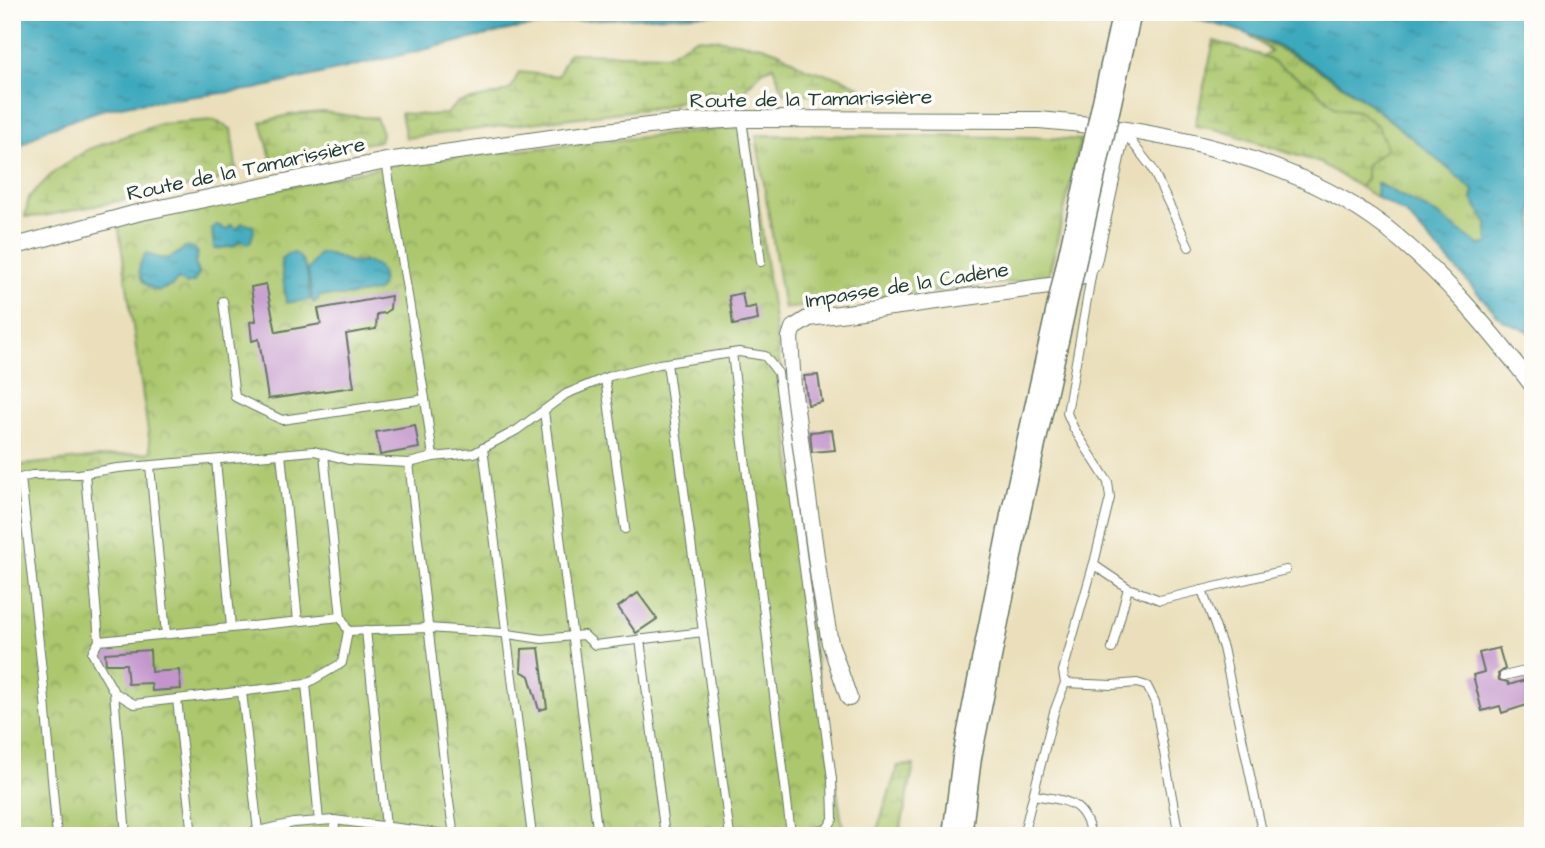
<svg xmlns="http://www.w3.org/2000/svg" width="1545" height="848" font-family="'Architects Daughter',sans-serif">
<style>
.grass{fill:url(#grass-tufts);stroke:#668250;stroke-width:2}
.wetland{fill:url(#wetland-marsh);stroke:#668250;stroke-width:2}
.park{fill:url(#park-crowns);stroke:#668250;stroke-width:2}
.water{fill:url(#water-ripples);stroke:#2e7378;stroke-width:2}
.building{fill:#c395cc}
.lines{fill:none;stroke-linecap:round;stroke-linejoin:round}
.lane-casing{stroke:#667663;stroke-width:10}
.street-casing{stroke:#667663;stroke-width:18}
.highway-casing{stroke:#667663;stroke-width:31}
.lane{stroke:#fff;stroke-width:8}
.street{stroke:#fff;stroke-width:16}
.highway{stroke:#fff;stroke-width:28}
.highway-bridge-casing{stroke:#667663;stroke-width:31;stroke-linecap:butt}
.highway-bridge{stroke:#fff;stroke-width:28}
.labels{text-anchor:middle;dominant-baseline:central;stroke-width:7;stroke-linejoin:round;paint-order:stroke}
.street-label{font-size:21px;fill:#1f3d34;stroke:#fdfcf7}
</style>
<defs>
<pattern id="grass-tufts" width="24" height="20" patternUnits="userSpaceOnUse" patternTransform="scale(1.75)"><rect width="24" height="20" fill="#acc76d"/><path d="M3 7l-1-3M5 7V3M7 7l1-3M15 17l-1-3M17 17v-4M19 17l1-3" fill="none" stroke="#8ba35a"/></pattern>
<pattern id="wetland-marsh" width="20" height="14" patternUnits="userSpaceOnUse" patternTransform="scale(1.75)"><rect width="20" height="14" fill="#acc76d"/><path d="M1 5h8M5 5V1M11 12h8M15 12V8" fill="none" stroke="#8ba35a"/></pattern>
<pattern id="park-crowns" width="20" height="18" patternUnits="userSpaceOnUse" patternTransform="scale(1.75)"><rect width="20" height="18" fill="#acc76d"/><path d="M2 6a3 3 0 1 1 6 0M12 15a3 3 0 1 1 6 0" fill="none" stroke="#8ba35a"/></pattern>
<pattern id="water-ripples" width="26" height="14" patternUnits="userSpaceOnUse" patternTransform="scale(1.75)"><rect width="26" height="14" fill="#3da9bd"/><path d="M2 4q2-2 4 0t4 0M15 11q2-2 4 0t4 0" fill="none" stroke="#338b9a"/></pattern>
</defs>
<rect width="100%" height="100%" fill="#fdfcf7"/>
<filter id="ink" filterUnits="userSpaceOnUse"><feTurbulence type="fractalNoise" baseFrequency=".0143" numOctaves="2"/><feDisplacementMap in="SourceGraphic" scale="14" xChannelSelector="R" yChannelSelector="G"/><feConvolveMatrix kernelMatrix="1 2 1 2 8 2 1 2 1" color-interpolation-filters="sRGB"/></filter>
<filter id="wash" filterUnits="userSpaceOnUse"><feTurbulence type="fractalNoise" baseFrequency=".00686" numOctaves="4" result="noise"/><feDisplacementMap in="SourceGraphic" scale="28" xChannelSelector="R" yChannelSelector="G"/><feGaussianBlur stdDeviation="1.57" result="paint"/><feColorMatrix in="noise" values="0 0 0 0 0 0 0 0 0 0 0 0 0 0 0 0 0 1.4 0 .05"/><feComposite in="paint" operator="in"/></filter>
<g filter="url(#wash)">
<rect width="100%" height="100%" fill="#eadfba"/>
<!-- grass -->
<g class="grass">
<path d="M1249,36C1335,69 1406,132 1475,191L1472,199L1487,223L1488,244L1479,245L1438,215L1377,183L1376,197L1360,187C1374,168 1362,134 1358,111L1336,108L1313,87L1263,56L1271,51Z"/>
<polygon points="756,135 1030,137 1081,140 1048,278 784,309"/>
</g>
<!-- wetland -->
<g class="wetland">
<polygon points="696,38 715,39 762,46 779,52 807,69 842,78 882,98 784,93 773,66 762,71 737,98 710,91 662,107 406,138 401,113 427,115 446,114 457,103 499,94 511,89 519,72 558,76 569,53 667,55"/>
<polygon points="1214,41 1263,56 1313,87 1336,108 1358,111 1378,126 1387,149 1366,165 1366,179 1360,187 1320,163 1219,130 1195,126"/>
<path d="M321,112C342,113 355,119 376,117L382,133L380,141L272,161L261,122L289,115Z"/>
<polygon points="214,120 231,129 237,174 208,183 44,216 25,217 29,197 55,171 89,149 160,124"/>
<polygon points="914,765 899,836 875,836 898,766"/>
</g>
<!-- park -->
<polygon class="park" points="748,126 780,366 811,631 844,835 12,836 12,466 151,452 118,223 400,163"/>
<!-- water -->
<g class="water">
<polygon points="12,12 759,12 584,20 513,29 256,89 131,104 101,110 47,129 12,151"/>
<path d="M1163,12H1533V333L1503,321L1406,214L1376,197L1377,183L1438,215L1479,245L1488,244L1487,223L1472,199L1474,191C1414,139 1353,84 1281,48C1244,29 1203,21 1163,12Z"/>
<polygon points="242,223 253,226 254,231 250,243 246,244 240,240 235,246 214,249 212,228 217,225 226,230 231,225 237,229"/>
<path d="M185,247L194,248L198,253L195,264L199,273L194,282L186,284L178,279L172,286L158,291C138,284 134,270 146,253C164,262 172,260 185,247Z"/>
<path d="M295,253C309,262 308,284 310,300L286,303L281,260L287,254Z"/>
<path d="M324,253L351,262H366L377,266C383,275 385,282 378,291L347,296H319L318,301L313,303L308,270L319,254Z"/>
</g>
<g id="blocks">
<!-- building -->
<g class="building">
<polygon points="266,284 276,332 321,324 318,309 391,296 390,309 385,313 377,314 376,329 346,334 354,387 268,399 259,339 252,341 250,322 256,321 251,287"/>
<polygon points="742,293 745,309 756,306 758,320 733,325 729,296"/>
<polygon points="818,375 822,402 808,405 804,376"/>
<polygon points="415,425 419,448 380,455 376,432"/>
<polygon points="832,430 835,450 812,452 810,432"/>
<polygon points="638,593 657,619 636,633 618,607"/>
<polygon points="539,648 547,708 539,710 529,676 521,671 522,649"/>
<polygon points="1499,648 1505,669 1498,674 1499,680 1508,682 1509,685 1528,679 1530,686 1533,685 1533,703 1502,713 1500,706 1482,711 1473,675 1484,672 1479,653"/>
<polygon points="150,650 151,672 179,670 181,689 152,691 151,683 128,684 126,664 106,664 105,653"/>
</g>
</g>
</g>
<g filter="url(#ink)">
<use href="#blocks" fill-opacity="0" stroke="#667663" stroke-width="2"/>
<g class="lines">
<defs>
<g id="lane">
<polyline points="742,119 761,262"/>
<polyline points="1124,132 1152,168 1189,247"/>
<polyline points="223,301 235,397 282,420 425,399 386,161"/>
<polyline points="732,353 791,834"/>
<polyline points="667,363 703,632"/>
<polyline points="605,378 625,529"/>
<polyline points="425,399 433,457 409,463 448,795 454,835 461,836"/>
<polyline points="544,411 598,836"/>
<polyline points="483,448 532,836"/>
<polyline points="281,454 298,621"/>
<polyline points="324,454 341,617"/>
<polyline points="433,457 474,453 517,430 566,394 610,376 659,364 739,352 765,356 778,373 832,779 833,819 827,829 778,836"/>
<polyline points="216,460 231,627"/>
<polyline points="150,466 166,634"/>
<polyline points="85,473 99,641"/>
<polyline points="21,478 44,689 57,836"/>
<polyline points="12,480 32,475 79,474 118,468 314,451 348,460 409,463"/>
<polyline points="1094,565 1128,588 1160,600 1202,590 1223,648 1263,836"/>
<polyline points="1202,590 1286,570"/>
<polygon points="341,617 348,631 342,663 306,684 134,704 114,692 92,653 99,641"/>
<polyline points="366,630 386,826"/>
<polyline points="348,631 428,628 501,633 542,639 584,635 595,645 703,632 730,836"/>
<polyline points="640,639 665,836"/>
<polyline points="1112,649 1128,588"/>
<polyline points="1504,676 1533,669"/>
<polyline points="1065,683 1112,685 1137,683 1147,686 1155,702 1179,836"/>
<polyline points="306,684 319,821"/>
<polyline points="114,692 126,836"/>
<polyline points="242,692 258,831"/>
<polyline points="177,699 192,836"/>
<path d="M1034,795C1065,801 1084,799 1091,836"/>
<polyline points="236,836 293,823 334,820"/>
<polyline points="336,836 334,820 454,835"/>
<polyline points="1023,836 1054,712 1065,683 1063,671 1095,559 1110,498 1108,482 1074,429 1067,413 1092,271"/>
</g>
<g id="street">
<path d="M12,247L137,213L386,161L565,136L674,123L742,119L1039,120C1155,129 1290,155 1385,227C1441,271 1490,330 1533,386"/>
<polyline points="849,698 830,643 819,579 793,387 790,337 793,328 809,318 1064,284 1083,276 1093,262 1122,130"/>
</g>
<polyline id="highway" points="957,836 967,757 1015,516"/>
</defs>
<!-- lane casing -->
<use href="#lane" class="lane-casing"/>
<!-- street casing -->
<use href="#street" class="street-casing"/>
<!-- highway casing -->
<use href="#highway" class="highway-casing"/>
<!-- lane -->
<use href="#lane" class="lane"/>
<!-- street -->
<use href="#street" class="street"/>
<!-- highway -->
<use href="#highway" class="highway"/>
<defs>
<polyline id="highway-bridge" points="1015,516 1127,12"/>
</defs>
<!-- highway-bridge casing -->
<use href="#highway-bridge" class="highway-bridge-casing"/>
<!-- highway-bridge -->
<use href="#highway-bridge" class="highway-bridge"/>
</g>
</g>
<g class="labels">
<!-- street labels -->
<g class="street-label">
<text transform="translate(811 99) rotate(-1)">Route de la Tamarissière</text>
<text transform="translate(246 169) rotate(-12)">Route de la Tamarissière</text>
<text transform="translate(907 285) rotate(-9)">Impasse de la Cadène</text>
</g>
</g>
<!-- margin -->
<rect width="1545" height="848" fill="none" stroke="#fdfcf7" stroke-width="42"/>
</svg>
